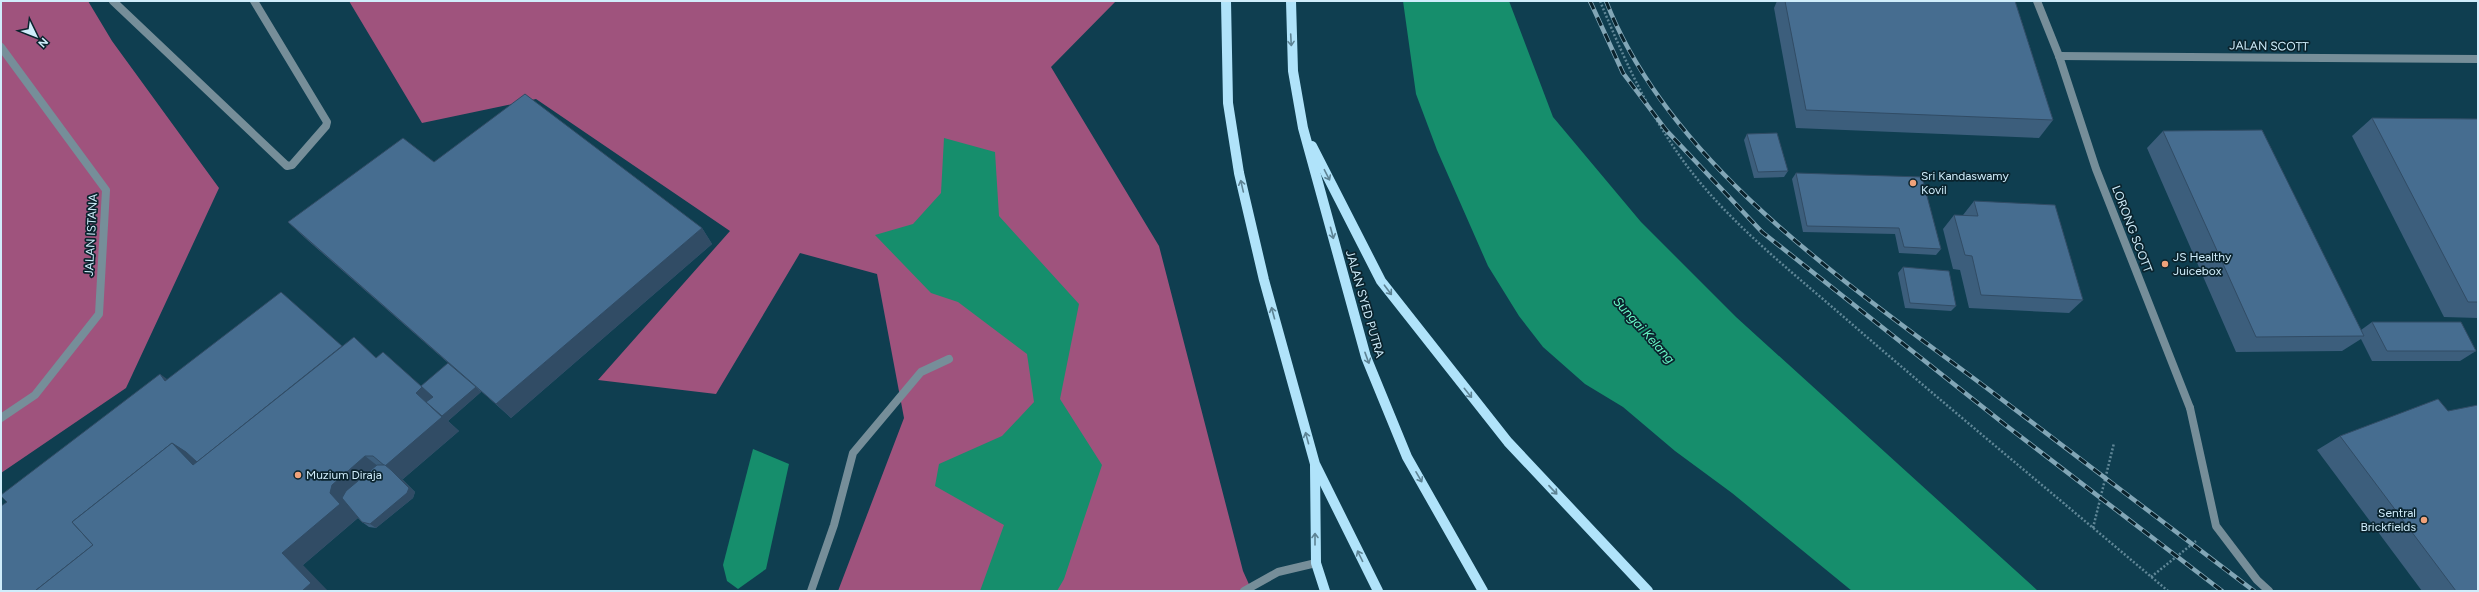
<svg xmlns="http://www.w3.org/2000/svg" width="2479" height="592" font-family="Figtree,sans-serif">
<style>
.forest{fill:#9f537d}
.water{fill:#168e6c}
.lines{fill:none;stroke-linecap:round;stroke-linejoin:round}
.path{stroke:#608797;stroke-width:2.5;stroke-dasharray:2 2;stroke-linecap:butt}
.service{stroke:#768e99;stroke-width:8}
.minor{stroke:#768e99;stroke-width:8}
.primary{stroke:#b0e3fa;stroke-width:10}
.rail-casing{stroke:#82a6b6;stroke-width:4.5}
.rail{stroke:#0a232d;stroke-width:3;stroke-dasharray:9;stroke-linecap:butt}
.wall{fill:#3c5e7c}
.shaded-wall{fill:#314c65}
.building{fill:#466d90;stroke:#314c65}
.oneway{stroke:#5d8394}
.poi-dot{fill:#f0a27a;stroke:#0a232d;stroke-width:1.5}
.labels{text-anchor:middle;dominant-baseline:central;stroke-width:3.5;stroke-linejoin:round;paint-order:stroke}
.street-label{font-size:12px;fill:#d0edfb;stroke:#0a232d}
.poi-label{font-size:12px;fill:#d0edfb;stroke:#0a232d;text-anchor:start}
.water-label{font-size:13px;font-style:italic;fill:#68f7c5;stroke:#0a232d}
</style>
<rect width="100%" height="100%" fill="#0f3e50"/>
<!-- forest -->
<g class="forest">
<polygon points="1,1 88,1 112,41 219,188 126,388 1,473"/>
<polygon points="349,1 1116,1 1051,67 1159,246 1243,571 1252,591 838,591 904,418 877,274 800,253 716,394 598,380 730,231 536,99 422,123"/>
</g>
<!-- water -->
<g class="water">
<polygon points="1403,1 1509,1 1553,117 1641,222 1736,317 2038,591 1852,591 1732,493 1675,451 1623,407 1585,384 1543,347 1519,316 1488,266 1437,150 1416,94"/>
<polygon points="944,138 995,152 999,216 1079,304 1060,399 1102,465 1064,579 1057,591 980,591 1004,525 935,486 939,464 1002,436 1034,402 1027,354 958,302 931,293 875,235 913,224 941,193"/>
<polygon points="753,449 789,464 766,569 738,589 727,581 723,565"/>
</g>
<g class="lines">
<!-- path -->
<g class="path">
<path d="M1600,1C1624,59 1649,115 1687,166C1733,227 1796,275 1853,325C1957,415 2063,502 2168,591"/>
<polyline points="2093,528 2114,443"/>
<polyline points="2151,577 2196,541"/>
</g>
<!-- service -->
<g class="service">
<polyline points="113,1 287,166 292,165 326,126 327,122 254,1"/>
<polyline points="1,47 106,190 99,314 35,395 1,418"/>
<polyline points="2190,408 2216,526 2257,580 2269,591"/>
<polyline points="811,591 834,525 853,453 921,372 949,359"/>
<polyline points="1244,591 1278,572 1316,563"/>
</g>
<!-- minor -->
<g class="minor">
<polyline points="2037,1 2059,56 2096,169 2190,408"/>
<polyline points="2059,56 2478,59"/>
</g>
<!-- primary -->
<g class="primary">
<polyline points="1226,1 1228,103 1239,173 1264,280 1315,464 1378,591"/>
<polyline points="1291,1 1293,71 1303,128 1366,357 1407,457 1483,591"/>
<polyline points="1312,146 1381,281 1508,442 1648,591"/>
<polyline points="1315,466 1316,563 1325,591"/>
</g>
<defs>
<g id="rail">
<polyline points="1590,1 1623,73 1666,130 1762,232 2008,427 2222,591"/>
<path d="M1606,1C1670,166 1851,286 1988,389C2077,456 2165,524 2254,591"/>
</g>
</defs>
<!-- rail casing -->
<use href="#rail" class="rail-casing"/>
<!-- rail -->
<use href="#rail" class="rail"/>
</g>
<!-- wall -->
<g class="wall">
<polygon points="1777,1 2015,1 2053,120 2039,138 1796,128 1774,8"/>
<polygon points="2372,118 2478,119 2478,318 2444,317 2352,136"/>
<polygon points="2163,131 2361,330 2372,322 2476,351 2460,361 2372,361 2361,339 2342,351 2236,352 2147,148"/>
<polygon points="1747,134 1788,171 1784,177 1754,178 1744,140"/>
<polygon points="434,162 702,228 712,244 511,418 480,390 481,392 448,421 459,431 403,479 398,475 415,492 413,498 376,528 369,527 362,522 358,518 303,565 1,591 343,346 376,357 421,386 462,375 305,238 288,222"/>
<polygon points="1796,173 1941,249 1936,255 1899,253 1895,234 1803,232 1792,179"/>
<polygon points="1974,201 2083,300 2069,313 1969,308 1960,270 1953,269 1943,229 1954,215 1963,215"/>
<polygon points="1903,267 1956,306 1951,311 1905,308 1898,273"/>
<polygon points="2340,436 2478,591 2422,591 2317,450"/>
</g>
<!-- shaded-wall -->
<g class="shaded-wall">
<polygon points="702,228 712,244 511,418 496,404"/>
<polygon points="360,361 193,465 172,443 194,457"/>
<polygon points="400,367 439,402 476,387 481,392 448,421 459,431 403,479 398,475 415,492 413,498 376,528 370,524 385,466 416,393"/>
<polygon points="160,374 167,379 165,381"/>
<polygon points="365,456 383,470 359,517 303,565 328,591 302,591 282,553 332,485"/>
</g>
<!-- building -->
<g class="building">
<polygon points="1785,1 2015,1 2053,120 1806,110"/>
<polygon points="525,94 702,228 496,404 288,222 403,138 434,162"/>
<polygon points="2372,118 2478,119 2478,302 2468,302"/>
<polygon points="2262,130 2364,336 2256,337 2163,131"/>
<polygon points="1777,133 1788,171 1758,172 1747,134"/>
<polygon points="1796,173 1922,177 1941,249 1904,247 1899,228 1807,226"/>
<polygon points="1974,201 2055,205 2083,300 1981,295 1972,256 1965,255 1954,215 1978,216"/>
<polygon points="1903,267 1949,271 1956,306 1910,303"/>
<polygon points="281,292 342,346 197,462 186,452 172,443 72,522 93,545 35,591 1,591 1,506 7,502 1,496 1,495 160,374 165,381"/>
<polygon points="2372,322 2461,322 2476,351 2387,351"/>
<polygon points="354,337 376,358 383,352 422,387 416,393 442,417 385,466 373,456 365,456 332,485 330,493 340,504 282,553 311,583 302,591 35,591 93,545 72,522 172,443 193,465"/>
<polygon points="448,363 476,387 442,416 426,402 433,397 421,386"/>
<polygon points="2438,399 2448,411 2478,405 2478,591 2456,591 2340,436"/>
<polygon points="377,465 385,465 391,470 409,488 407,493 370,524 362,522 342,498 346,491"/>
</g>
<!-- one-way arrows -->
<defs><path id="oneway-shaft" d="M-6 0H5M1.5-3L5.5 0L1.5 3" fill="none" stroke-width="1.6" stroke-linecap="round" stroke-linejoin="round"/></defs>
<g class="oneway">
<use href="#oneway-shaft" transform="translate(1291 40) rotate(87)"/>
<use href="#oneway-shaft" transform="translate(1327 175) rotate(63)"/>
<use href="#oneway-shaft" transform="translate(1242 186) rotate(-103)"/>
<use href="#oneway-shaft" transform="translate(1332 233) rotate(75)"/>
<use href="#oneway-shaft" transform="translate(1388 290) rotate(53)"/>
<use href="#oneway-shaft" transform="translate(1273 313) rotate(-105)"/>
<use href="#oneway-shaft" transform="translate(1367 358) rotate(70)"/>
<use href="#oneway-shaft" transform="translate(1468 393) rotate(51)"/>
<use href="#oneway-shaft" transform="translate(1307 438) rotate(-105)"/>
<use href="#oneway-shaft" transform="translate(1419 477) rotate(60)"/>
<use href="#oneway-shaft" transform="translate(1553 490) rotate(47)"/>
<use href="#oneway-shaft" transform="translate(1315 539) rotate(-90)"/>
<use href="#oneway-shaft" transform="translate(1360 556) rotate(-116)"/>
</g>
<!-- markers -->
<g class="poi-dot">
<circle cx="1913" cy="183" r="4"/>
<circle cx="2165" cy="264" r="4"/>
<circle cx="298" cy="475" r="4"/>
<circle cx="2424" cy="520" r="4"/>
</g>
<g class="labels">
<!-- street labels -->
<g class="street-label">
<text transform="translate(2269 46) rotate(1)">JALAN SCOTT</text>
<text transform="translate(2132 229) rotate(69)">LORONG SCOTT</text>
<text transform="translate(91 235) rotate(-87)">JALAN ISTANA</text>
<text transform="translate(1365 304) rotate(74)">JALAN SYED PUTRA</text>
</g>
<!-- poi labels -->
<g class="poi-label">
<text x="1921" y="176">Sri Kandaswamy<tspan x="1921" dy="14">Kovil</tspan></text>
<text x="2173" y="257">JS Healthy<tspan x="2173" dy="14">Juicebox</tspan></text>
<text x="306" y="475">Muzium Diraja</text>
<text x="2416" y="513" text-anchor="end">Sentral<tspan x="2416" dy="14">Brickfields</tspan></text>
</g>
<!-- water labels -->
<g class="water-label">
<text transform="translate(1644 330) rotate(48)">Sungai Kelang</text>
</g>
</g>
<!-- border -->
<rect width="2479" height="592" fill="none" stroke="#d0edfb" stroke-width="4"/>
<!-- north arrow -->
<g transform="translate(36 36) rotate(133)" stroke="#0a232d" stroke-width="3" paint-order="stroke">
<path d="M0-3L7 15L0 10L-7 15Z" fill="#d0edfb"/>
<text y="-6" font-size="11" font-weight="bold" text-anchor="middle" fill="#d0edfb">N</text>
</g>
</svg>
